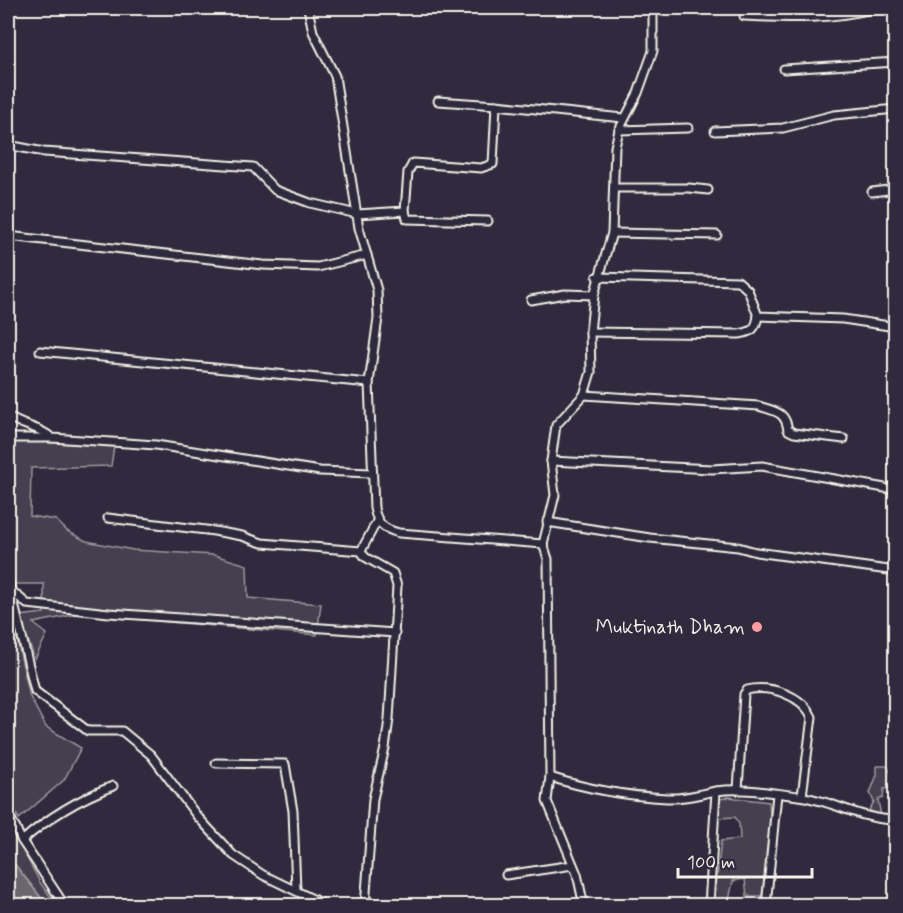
<svg xmlns="http://www.w3.org/2000/svg" width="903" height="913" font-family="Mynerve,sans-serif">
<style>
.green{fill:#454050;stroke:#9c989c;stroke-width:1.5}
.water{fill:#6a6670;stroke:#a19ea0;stroke-width:1.5}
.lines{fill:none;stroke-linecap:round;stroke-linejoin:round}
.street-casing{stroke:#f4f1e8;stroke-width:11}
.street{stroke:#2f2a3d;stroke-width:7}
.poi-dot{fill:#ff9aa2;stroke:#2f2a3d;stroke-width:2}
.labels{text-anchor:middle;dominant-baseline:central;stroke-width:6;stroke-linejoin:round;paint-order:stroke}
.poi-label{font-size:20px;fill:#f4f1e8;stroke:#2f2a3d;text-anchor:end}
</style>
<rect width="100%" height="100%" fill="#2f2a3d"/>
<filter id="ink" filterUnits="userSpaceOnUse"><feTurbulence type="fractalNoise" baseFrequency=".0167" numOctaves="2"/><feDisplacementMap in="SourceGraphic" scale="12" xChannelSelector="R" yChannelSelector="G"/><feConvolveMatrix kernelMatrix="1 2 1 2 8 2 1 2 1" color-interpolation-filters="sRGB"/></filter>
<g filter="url(#ink)">
<!-- green -->
<g class="green">
<polygon points="8,440 114,446 111,466 31,468 30,516 56,520 67,531 86,541 133,550 214,555 247,565 248,598 321,604 317,635 78,614 33,623 47,634 35,659 19,616 44,613 44,584 11,584 8,570"/>
<polygon points="8,600 30,697 46,727 81,748 64,780 19,819 8,798"/>
<polygon points="877,766 887,766 893,777 894,788 884,789 883,798 878,800 881,816 869,810 874,802 870,793 877,775"/>
<polygon points="728,797 769,802 771,827 762,896 747,896 745,879 733,881 728,905 714,906 721,841 740,839 739,824 735,817 719,818 720,799"/>
<polygon points="8,823 41,884 57,905 47,905 8,856"/>
</g>
<!-- water -->
<polygon class="water" points="8,856 46,904 47,905 18,905 8,890"/>
<g class="lines">
<defs>
<g id="street">
<path d="M308,8L313,32L335,76L359,228L377,290L378,318L369,383L374,508C377,524 384,529 399,533L543,544L548,559L550,777L547,801L577,874L584,906"/>
<path d="M744,16C792,18 830,20 876,8"/>
<polyline points="784,69 896,62"/>
<polyline points="438,101 496,105"/>
<polyline points="619,130 688,128"/>
<polyline points="715,131 783,128 834,115 896,109"/>
<polyline points="8,145 44,152 253,167 275,190 310,203 357,214 405,211 408,172 413,163 481,168 493,164 496,105 623,118"/>
<polyline points="614,188 689,188 708,190"/>
<polyline points="872,192 896,189"/>
<polyline points="405,211 407,219 488,221"/>
<polyline points="612,233 717,235"/>
<polyline points="8,236 263,265 318,267 367,255"/>
<polyline points="597,277 738,281 748,290 758,316 843,319 896,327"/>
<polyline points="531,300 565,294 594,295"/>
<path d="M590,332L739,334C752,332 756,329 758,316"/>
<polyline points="40,351 369,383"/>
<path d="M584,395L759,406C776,412 785,411 788,430L794,433L844,439"/>
<path d="M8,416C22,427 39,426 52,438L156,445L320,471L371,473"/>
<polyline points="8,438 52,438"/>
<polyline points="551,461 712,469 762,466 896,490"/>
<polyline points="108,518 214,531 242,536 262,543 361,551"/>
<polyline points="547,522 650,538 738,547 756,552 896,571"/>
<polyline points="543,544 555,495 551,461 556,425 584,395 591,372 590,332 594,295 612,233 615,147 619,130 638,93 653,51 653,8"/>
<polyline points="8,579 35,691 88,731 122,731 151,755 197,816 233,855 263,875 327,906"/>
<polyline points="13,592 27,604 109,613 395,633"/>
<polyline points="216,763 285,764 293,811 296,890"/>
<path d="M550,777C587,789 627,796 667,798C685,799 699,794 716,791C743,787 772,793 798,796C832,800 861,820 896,820"/>
<path d="M738,790L744,694L747,690C770,685 802,695 812,717L802,796"/>
<polyline points="8,813 22,841 65,906"/>
<path d="M22,841C49,817 79,799 113,786"/>
<polyline points="506,875 573,865"/>
<polyline points="365,906 373,799 385,748 389,719 397,586 393,573 365,557 361,551 377,521"/>
<polyline points="709,906 716,791"/>
<polyline points="766,906 777,794"/>
</g>
</defs>
<!-- street casing -->
<use href="#street" class="street-casing"/>
<!-- street -->
<use href="#street" class="street"/>
</g>
</g>
<!-- markers -->
<circle class="poi-dot" cx="757" cy="627" r="6"/>
<g class="labels">
<!-- poi labels -->
<g class="poi-label">
<text x="745" y="627">Muktinath Dham</text>
</g>
</g>
<!-- margin -->
<rect width="903" height="913" fill="none" stroke="#2f2a3d" stroke-width="30"/>
<rect x="15" y="15" width="873" height="883" fill="none" stroke="#f4f1e8" stroke-width="2" filter="url(#ink)"/>
<!-- scale -->
<path d="M678 868v9h134v-9" fill="none" stroke="#f4f1e8" stroke-width="3"/>
<text x="687" y="868" font-size="18" fill="#f4f1e8" stroke="#2f2a3d" stroke-width="4.5" paint-order="stroke">100 m</text>
</svg>
